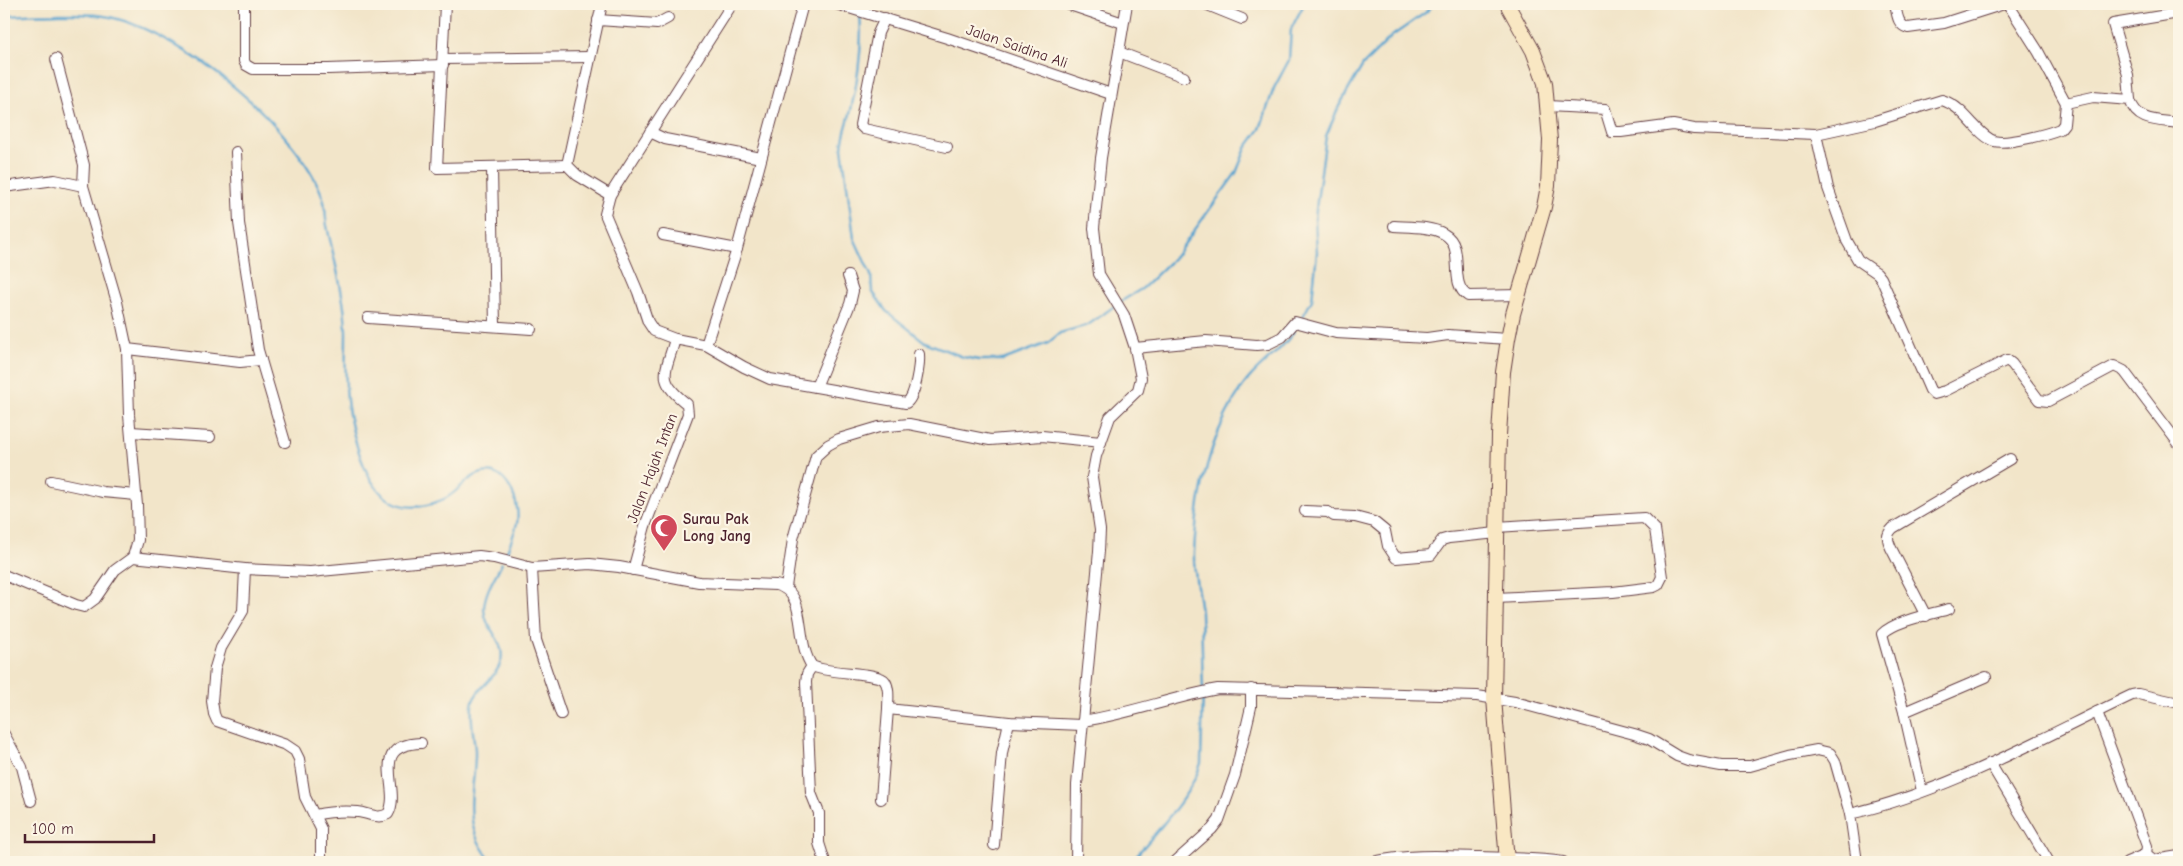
<svg xmlns="http://www.w3.org/2000/svg" width="2183" height="866" font-family="'Comic Neue',sans-serif">
<style>
.lines{fill:none;stroke-linecap:round;stroke-linejoin:round}
.stream{stroke:#57a3cf;stroke-width:2.5}
.street-casing{stroke:#633d43;stroke-width:12}
.secondary-casing{stroke:#633d43;stroke-width:16}
.street{stroke:#fff;stroke-width:10}
.secondary{stroke:#f9e7c3;stroke-width:14}
.labels{text-anchor:middle;dominant-baseline:central;stroke-width:4.5;stroke-linejoin:round;paint-order:stroke}
.street-label{font-size:15px;fill:#4a1f2b;stroke:#fcf5e5}
.poi-label{font-size:15px;font-weight:bold;fill:#4a1f2b;stroke:#fcf5e5;text-anchor:start}
</style>
<rect width="100%" height="100%" fill="#fcf5e5"/>
<filter id="ink" filterUnits="userSpaceOnUse"><feTurbulence type="fractalNoise" baseFrequency=".02" numOctaves="2"/><feDisplacementMap in="SourceGraphic" scale="10" xChannelSelector="R" yChannelSelector="G"/><feConvolveMatrix kernelMatrix="1 2 1 2 8 2 1 2 1" color-interpolation-filters="sRGB"/></filter>
<filter id="wash" filterUnits="userSpaceOnUse"><feTurbulence type="fractalNoise" baseFrequency=".0096" numOctaves="4" result="noise"/><feDisplacementMap in="SourceGraphic" scale="20" xChannelSelector="R" yChannelSelector="G"/><feGaussianBlur stdDeviation="1.12" result="paint"/><feColorMatrix in="noise" values="0 0 0 0 0 0 0 0 0 0 0 0 0 0 0 0 0 1.4 0 .05"/><feComposite in="paint" operator="in"/></filter>
<g filter="url(#wash)">
<rect width="100%" height="100%" fill="#f2e5c9"/>
<g class="lines">
<!-- stream -->
<g class="stream">
<path d="M860,15C863,46 858,79 851,110C848,123 843,134 842,148L854,238L871,275L872,291L886,311L925,342L963,357L979,360H1003L1048,343L1060,333L1088,325L1116,305"/>
<path d="M4,17C23,14 40,15 59,14C77,14 92,13 110,17C182,33 299,128 323,198C326,207 325,217 327,226C334,260 345,296 346,331C346,359 344,386 349,414C359,463 377,528 442,500C457,494 464,479 479,474C506,464 521,503 517,523C514,535 509,547 504,558"/>
<polyline points="1120,302 1143,288 1175,257 1236,173 1246,148 1260,129 1274,88 1289,60 1291,29 1304,4"/>
<polyline points="1302,318 1312,300 1317,252 1315,219 1317,201 1326,136 1339,106 1363,65 1392,36 1425,13 1434,4"/>
<path d="M1203,689C1202,664 1202,638 1201,613C1199,593 1193,572 1194,552C1197,494 1209,435 1243,386C1257,365 1281,353 1294,331"/>
<path d="M492,862C485,853 478,843 475,833C466,806 476,777 475,750C474,736 469,714 473,701C479,685 497,678 501,661C506,641 484,628 484,609C484,593 495,577 502,563"/>
<path d="M1131,862C1153,835 1192,796 1201,763L1203,694"/>
</g>
</g>
</g>
<g filter="url(#ink)">
<g class="lines">
<defs>
<g id="street">
<polyline points="244,4 244,61 246,65 253,69 328,69 443,65"/>
<polyline points="445,4 437,168 567,165"/>
<polyline points="602,4 567,165 577,175 610,195"/>
<polyline points="836,4 947,38 1111,94"/>
<polyline points="1067,4 1123,23"/>
<polyline points="1205,4 1242,19"/>
<path d="M1895,4C1897,13 1897,25 1908,28L1944,23L2004,4"/>
<polyline points="885,18 878,33 860,125 864,129 947,147"/>
<polyline points="598,20 657,24 668,18"/>
<polyline points="1119,52 1184,77"/>
<polyline points="56,59 84,165 83,186"/>
<polyline points="443,59 590,57"/>
<polyline points="2130,100 2128,75 2113,24 2179,13"/>
<path d="M2066,103L2093,97L2130,100C2137,123 2159,120 2179,123"/>
<path d="M1548,106L1605,109L1612,132H1621L1673,125L1694,129L1816,134L1875,121L1942,100C1955,104 1964,114 1973,124C1979,130 1985,138 1994,141C2007,145 2047,134 2060,129L2064,124L2066,103L2038,51L2008,4"/>
<polyline points="650,132 665,139 761,158"/>
<polyline points="1816,134 1828,188 1847,241 1858,260 1877,273 1881,278 1930,390 1934,394 1945,391 2007,360 2012,364 2039,400 2048,401 2114,366 2124,371 2179,444"/>
<polyline points="236,152 239,223 258,350 285,442"/>
<polyline points="492,168 495,326"/>
<polyline points="4,187 55,180 83,186 117,302 127,349 129,415 137,505 138,540 133,557"/>
<path d="M1394,226C1409,227 1431,226 1444,234C1467,247 1447,283 1468,296L1519,295"/>
<polyline points="663,235 737,249"/>
<polyline points="368,318 531,329"/>
<polyline points="675,339 654,331 648,322 638,292 605,214 610,195 732,4"/>
<polyline points="706,345 737,249 803,4"/>
<polyline points="1135,348 1206,341 1257,345 1268,344 1282,337 1295,322 1336,333 1427,338 1448,335 1508,339"/>
<polyline points="127,349 240,362 261,360"/>
<path d="M816,387L906,403C915,398 920,365 919,354"/>
<polyline points="131,432 210,437"/>
<polyline points="51,481 103,492 136,495"/>
<polyline points="1305,511 1328,512 1334,516 1355,517 1374,522 1385,531 1388,546 1396,558 1431,555 1442,540 1449,538 1497,533"/>
<polyline points="532,568 536,640 561,714"/>
<polyline points="245,569 243,611 221,648 215,668 212,701 214,714 217,721 286,745 295,751 299,759 305,797 321,829 321,862"/>
<path d="M633,570L645,526L688,414L687,404C655,379 666,373 675,339L706,345L744,367L770,379L816,387L850,304L853,291L848,276"/>
<path d="M4,575L76,605L84,607L95,599L115,570L133,557L245,569L310,572L479,556L494,558L532,568L590,564L619,567L699,582L776,585C809,592 794,641 812,666C828,674 879,672 885,681C890,689 888,700 888,709L1009,722L1082,725"/>
<polyline points="786,587 793,539 816,456 828,445 839,439 879,427 909,424 990,440 1042,436 1101,442"/>
<polyline points="1496,598 1613,592 1654,587 1658,585 1662,577 1655,529 1644,518 1497,527"/>
<path d="M1926,616L1891,548C1887,539 1886,535 1893,528L2010,459"/>
<polyline points="812,666 807,674 806,682 811,793 819,813 819,843 825,862"/>
<polyline points="1904,712 1986,677"/>
<polyline points="2097,712 2147,846 2146,854 2127,862"/>
<path d="M1083,721C1129,714 1173,697 1218,689L1477,696L1515,702L1634,734L1649,739L1677,756L1688,760L1721,766H1750L1790,755L1817,750L1830,753L1835,761L1850,814"/>
<polyline points="4,734 22,767 31,801"/>
<polyline points="1990,763 2049,862"/>
<path d="M1922,791L1904,712L1882,634C1894,621 1932,614 1949,609"/>
<polyline points="881,799 888,709"/>
<path d="M315,815C328,812 344,811 358,812C369,813 377,820 388,814C403,789 366,745 421,743"/>
<polyline points="994,845 1002,753 1009,722"/>
<polyline points="2146,854 2154,860 2179,856"/>
<polyline points="1076,862 1077,785 1099,551 1100,530 1092,477 1096,456 1110,417 1138,390 1141,378 1135,348 1124,315 1099,274 1094,228 1101,158 1127,4"/>
<polyline points="1175,862 1212,829 1219,820 1235,775 1251,707 1251,689"/>
<path d="M1372,862C1407,854 1444,856 1479,857C1508,858 1535,858 1563,862"/>
<path d="M1857,862L1850,814C1949,791 2041,738 2132,695L2138,694L2179,703"/>
</g>
<polyline id="secondary" points="1507,862 1494,698 1499,435 1503,372 1508,339 1513,314 1544,207 1548,186 1550,140 1545,83 1533,51 1507,4"/>
</defs>
<!-- street casing -->
<use href="#street" class="street-casing"/>
<!-- secondary casing -->
<use href="#secondary" class="secondary-casing"/>
<!-- street -->
<use href="#street" class="street"/>
<!-- secondary -->
<use href="#secondary" class="secondary"/>
</g>
</g>
<!-- icons -->
<defs>
<symbol id="mosque-pin" viewBox="-11 -11 22 30"><path d="M0 17L-7.5 6A9.5 9.5 0 1 1 7.5 6Z" fill="#d1495b" stroke="#fcf5e5"/><path d="M3.5-4.9A6 6 0 1 0 3.5 4.9A5 5 0 1 1 3.5-4.9Z" fill="#fff"/></symbol>
</defs>
<g fill-rule="evenodd">
<use href="#mosque-pin" x="648" y="512" width="32" height="43"/>
</g>
<g class="labels">
<!-- street labels -->
<g class="street-label">
<text transform="translate(1017 46) rotate(19)">Jalan Saidina Ali</text>
<text transform="translate(652 468) rotate(-69)">Jalan Hajah Intan</text>
</g>
<!-- poi labels -->
<g class="poi-label">
<text x="683" y="519">Surau Pak<tspan x="683" dy="17">Long Jang</tspan></text>
</g>
</g>
<!-- margin -->
<rect width="2183" height="866" fill="none" stroke="#fcf5e5" stroke-width="20"/>
<!-- scale -->
<path d="M25 834v8h129v-8" fill="none" stroke="#4a1f2b" stroke-width="2.5"/>
<text x="32" y="834" font-size="15" fill="#4a1f2b" stroke="#fcf5e5" stroke-width="4" paint-order="stroke">100 m</text>
</svg>
